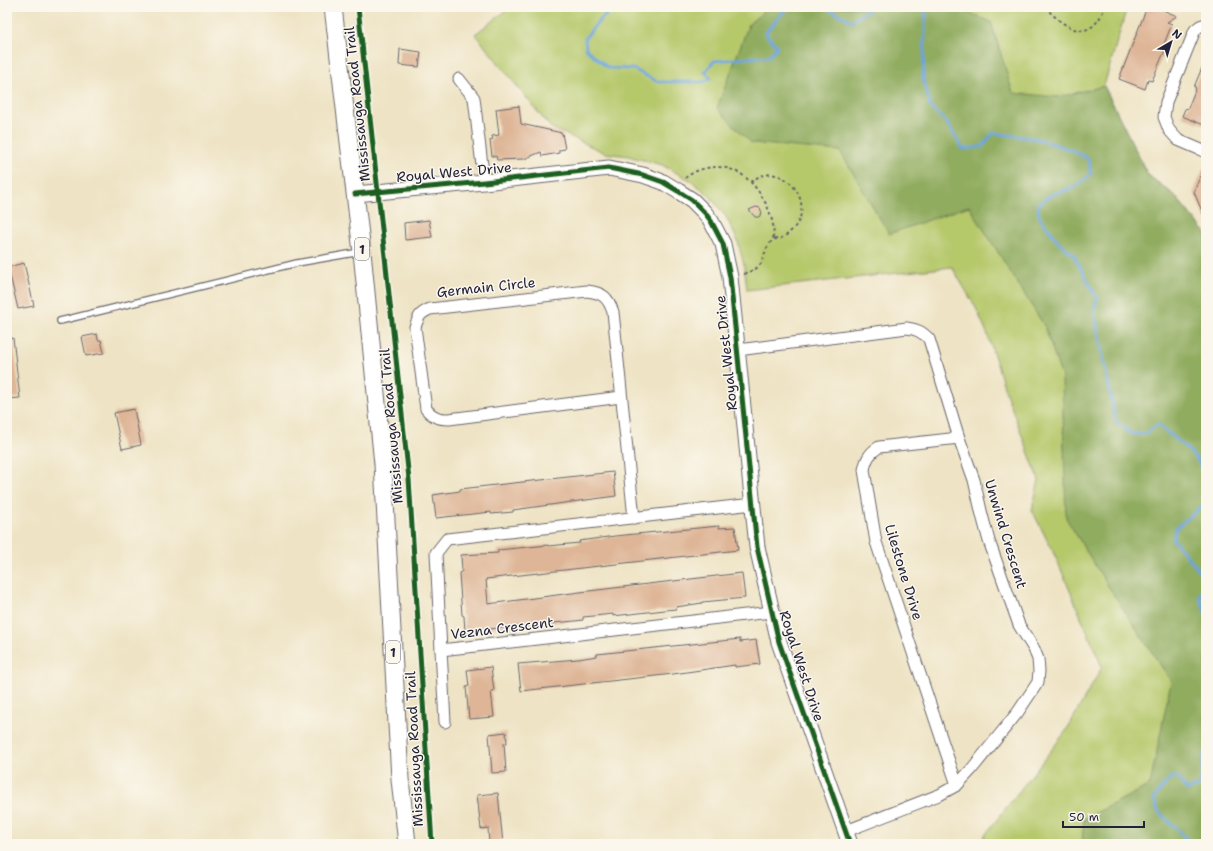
<svg xmlns="http://www.w3.org/2000/svg" width="1213" height="851" font-family="'Shantell Sans',sans-serif">
<style>
.green{fill:#b5c86b;stroke:#6c7553}
.forest{fill:#90ac5f;stroke:#59674d}
.lines{fill:none;stroke-linecap:round;stroke-linejoin:round}
.stream{stroke:#6ca4db;stroke-width:3}
.building{fill:#deb596}
.lane-casing{stroke:#69666b;stroke-width:8}
.street-casing{stroke:#69666b;stroke-width:13}
.secondary-casing{stroke:#69666b;stroke-width:17}
.primary-casing{stroke:#69666b;stroke-width:19}
.path{stroke:#69666b;stroke-width:2;stroke-dasharray:3 3;stroke-linecap:butt}
.lane{stroke:#fff;stroke-width:5.5}
.street{stroke:#fff;stroke-width:11}
.secondary{stroke:#fff;stroke-width:15}
.primary{stroke:#fff;stroke-width:17}
.cycleway-casing{stroke:#fbf7ec;stroke-width:8}
.cycleway{stroke:#1b5e20;stroke-width:5}
.labels{text-anchor:middle;dominant-baseline:central;stroke-width:3;stroke-linejoin:round;paint-order:stroke}
.shield{fill:#fbf7ec;stroke:#636270;stroke-width:1}
.shield-label{font-size:13px;font-weight:bold;fill:#22223b}
.street-label{font-size:14px;fill:#22223b;stroke:#fbf7ec}
</style>
<rect width="100%" height="100%" fill="#fbf7ec"/>
<filter id="ink" filterUnits="userSpaceOnUse"><feTurbulence type="fractalNoise" baseFrequency=".025" numOctaves="2"/><feDisplacementMap in="SourceGraphic" scale="8" xChannelSelector="R" yChannelSelector="G"/><feConvolveMatrix kernelMatrix="1 2 1 2 8 2 1 2 1" color-interpolation-filters="sRGB"/></filter>
<filter id="wash" filterUnits="userSpaceOnUse"><feTurbulence type="fractalNoise" baseFrequency=".012" numOctaves="4" result="noise"/><feDisplacementMap in="SourceGraphic" scale="16" xChannelSelector="R" yChannelSelector="G"/><feGaussianBlur stdDeviation="0.9" result="paint"/><feColorMatrix in="noise" values="0 0 0 0 0 0 0 0 0 0 0 0 0 0 0 0 0 1.4 0 .05"/><feComposite in="paint" operator="in"/></filter>
<g filter="url(#wash)">
<rect width="100%" height="100%" fill="#eee3c4"/>
<!-- green -->
<polygon class="green" points="511,7 1127,7 1104,86 1148,175 1174,195 1206,233 1206,844 978,844 1066,731 1102,667 1057,560 1032,510 1039,480 1007,396 987,333 976,308 952,267 747,290 744,265 737,239 726,217 709,195 690,180 662,165 628,156 605,153 550,127 475,34"/>
<!-- forest -->
<polygon class="forest" points="768,7 956,7 991,22 1013,93 1058,97 1104,86 1148,175 1174,195 1206,233 1206,844 1082,844 1084,819 1150,785 1171,681 1106,583 1066,518 1062,378 1045,327 969,206 889,234 840,151 751,143 717,108 749,24"/>
<g class="lines">
<!-- stream -->
<g class="stream">
<polyline points="615,7 599,21 585,38 586,49 608,68 633,69 658,82 703,82 711,78 705,72 714,61 769,56 777,46 765,33 785,10 790,7"/>
<polyline points="824,7 852,21 870,8 877,7"/>
<path d="M926,7L923,80L931,108L946,122L963,149L982,147L993,133L1038,139L1074,151L1088,159L1091,173L1077,186L1049,196L1038,205L1039,216L1059,243L1073,254L1097,298L1094,312L1116,422L1132,434H1146L1157,424C1173,437 1202,457 1206,478"/>
<polyline points="1206,503 1176,528 1173,539 1206,579"/>
<polyline points="1206,587 1199,595 1206,614"/>
<polyline points="1188,844 1189,841 1158,811 1154,798 1171,777 1177,777 1187,790 1197,787 1202,776 1204,755 1206,751"/>
</g>
</g>
<g id="blocks">
<!-- building -->
<g class="building">
<polygon points="1147,7 1156,7 1177,16 1167,22 1172,24 1164,44 1167,45 1152,81 1148,80 1145,89 1119,79"/>
<polygon points="400,49 421,52 419,67 399,65"/>
<polygon points="1206,58 1206,120 1204,125 1182,116 1185,109 1188,108 1196,88 1194,87"/>
<polygon points="519,106 521,124 562,133 565,149 559,150 559,153 542,156 541,152 524,159 497,160 496,156 492,156 490,140 493,139 492,136 499,135 496,109"/>
<polygon points="1206,162 1206,221 1194,192"/>
<polygon points="756,207 760,208 762,213 759,217 755,217 749,210"/>
<polygon points="429,220 432,237 405,240 404,223"/>
<polygon points="24,263 34,306 18,309 8,267"/>
<polygon points="97,334 98,340 101,340 104,353 86,356 82,337"/>
<polygon points="13,338 20,398 7,399 7,339"/>
<polygon points="134,409 141,445 122,449 114,413"/>
<polygon points="613,472 616,496 513,510 513,512 491,514 491,512 436,518 433,495 460,491 460,489"/>
<polygon points="719,526 719,528 735,527 738,550 486,579 488,604 580,592 742,573 745,598 702,602 702,603 676,607 676,609 665,610 613,616 613,614 594,616 583,617 583,620 575,621 489,629 484,631 465,632 464,616 462,615 459,573 462,571 461,555 498,553 498,550 548,545 548,546 580,543 579,541 615,536"/>
<polygon points="740,639 740,642 756,640 760,664 735,667 735,665 673,674 521,691 518,664 578,659 597,656 597,654"/>
<polygon points="491,667 494,691 491,691 494,717 469,719 466,687 469,686 467,670"/>
<polygon points="506,732 507,743 504,743 506,772 492,773 489,734"/>
<polygon points="498,793 503,844 489,844 488,828 481,829 477,795"/>
</g>
</g>
</g>
<g filter="url(#ink)">
<use href="#blocks" fill-opacity="0" stroke="#69666b" stroke-width="1"/>
<g class="lines">
<defs>
<polyline id="lane" points="60,321 297,263 360,252"/>
<g id="street">
<polyline points="1206,24 1200,26 1195,30 1166,102 1164,117 1169,130 1178,140 1206,152"/>
<polyline points="459,79 474,98 484,182"/>
<path d="M738,350L907,328C917,329 922,332 929,339L959,438L974,480L982,515L989,541L1019,625L1034,649L1038,659L1039,671L1038,682L1018,712L971,770L957,785L941,794L846,831"/>
<path d="M621,397L449,419C438,419 433,417 426,409L415,327C419,316 419,314 430,309L587,291C603,293 608,297 613,312L634,518"/>
<polyline points="753,504 447,539 436,553 441,650 771,612"/>
<polyline points="441,650 445,722"/>
<path d="M957,785L876,542L864,470C866,460 869,453 879,447L959,438"/>
</g>
<polyline id="secondary" points="355,194 484,182 609,168 643,175 663,182 678,191 692,200 705,213 711,221 723,244 730,277 757,547 779,642 850,844"/>
<polyline id="primary" points="333,7 362,252 383,464 400,779 407,844"/>
</defs>
<!-- lane casing -->
<use href="#lane" class="lane-casing"/>
<!-- street casing -->
<use href="#street" class="street-casing"/>
<!-- secondary casing -->
<use href="#secondary" class="secondary-casing"/>
<!-- primary casing -->
<use href="#primary" class="primary-casing"/>
<!-- path -->
<g class="path">
<path d="M1045,7C1067,30 1090,45 1105,7"/>
<path d="M685,178C700,166 722,163 739,173C758,183 777,217 773,238C772,242 768,245 767,248C759,266 764,266 744,274"/>
<path d="M751,182C780,156 820,202 792,230C786,236 781,240 773,239"/>
</g>
<!-- lane -->
<use href="#lane" class="lane"/>
<!-- street -->
<use href="#street" class="street"/>
<!-- secondary -->
<use href="#secondary" class="secondary"/>
<!-- primary -->
<use href="#primary" class="primary"/>
<defs>
<g id="cycleway">
<polyline points="358,7 409,479 432,844"/>
<polyline points="355,194 484,182 609,168 643,175 663,182 678,191 692,200 705,213 711,221 723,244 730,277 757,547 779,642 850,844"/>
</g>
</defs>
<!-- cycleway casing -->
<use href="#cycleway" class="cycleway-casing"/>
<!-- cycleway -->
<use href="#cycleway" class="cycleway"/>
</g>
</g>
<g class="labels">
<!-- shield labels -->
<g class="shield">
<rect x="355" y="238" width="14" height="22" rx="3"/>
<rect x="386" y="641" width="14" height="22" rx="3"/>
</g>
<g class="shield-label">
<text x="362" y="249">1</text>
<text x="393" y="652">1</text>
</g>
<!-- street labels -->
<g class="street-label">
<text transform="translate(357 104) rotate(-96)">Mississauga Road Trail</text>
<text transform="translate(454 172) rotate(-5)">Royal West Drive</text>
<text transform="translate(486 287) rotate(-6)">Germain Circle</text>
<text transform="translate(726 353) rotate(-96)">Royal West Drive</text>
<text transform="translate(391 426) rotate(-95)">Mississauga Road Trail</text>
<text transform="translate(1006 534) rotate(73)">Unwind Crescent</text>
<text transform="translate(904 572) rotate(73)">Lilestone Drive</text>
<text transform="translate(502 628) rotate(-7)">Vezna Crescent</text>
<text transform="translate(802 666) rotate(72)">Royal West Drive</text>
<text transform="translate(414 749) rotate(-93)">Mississauga Road Trail</text>
</g>
</g>
<!-- margin -->
<rect width="1213" height="851" fill="none" stroke="#fbf7ec" stroke-width="24"/>
<!-- north arrow -->
<g transform="translate(1171 42) rotate(38)" stroke="#fbf7ec" stroke-width="3" paint-order="stroke">
<path d="M0-3L7 15L0 10L-7 15Z" fill="#22223b"/>
<text y="-6" font-size="11" font-weight="bold" text-anchor="middle" fill="#22223b">N</text>
</g>
<!-- scale -->
<path d="M1063 821v6h81v-6" fill="none" stroke="#22223b" stroke-width="2"/>
<text x="1069" y="821" font-size="12" fill="#22223b" stroke="#fbf7ec" stroke-width="3" paint-order="stroke">50 m</text>
</svg>
